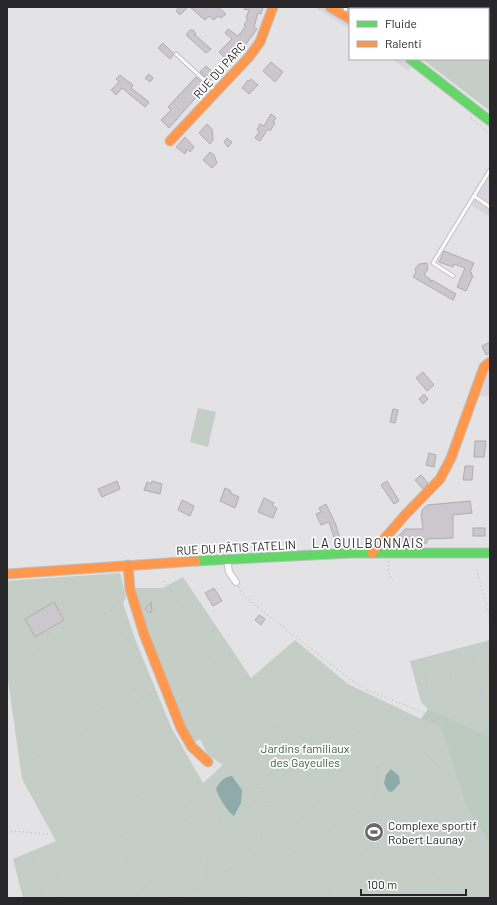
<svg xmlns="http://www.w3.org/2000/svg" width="497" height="905" font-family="Barlow,sans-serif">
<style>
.built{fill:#d9d5dc}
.green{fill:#c4cec6}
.forest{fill:#bccbbf}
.water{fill:#8eaaab}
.building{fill:#cbc7cd;stroke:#aeadaf}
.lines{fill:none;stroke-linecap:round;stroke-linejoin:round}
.lane-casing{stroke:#c1c0c2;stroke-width:5}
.street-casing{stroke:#c1c0c2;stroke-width:8}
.fast-casing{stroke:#c1c0c2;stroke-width:11}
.slow-casing{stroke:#c1c0c2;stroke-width:11}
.path{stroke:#c4c3c4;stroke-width:1.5;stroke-dasharray:1 3;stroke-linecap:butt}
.lane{stroke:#fbfbfb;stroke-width:3}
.street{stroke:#fbfbfb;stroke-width:6}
.fast{stroke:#63d668;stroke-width:9}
.slow{stroke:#ff974d;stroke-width:9}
.labels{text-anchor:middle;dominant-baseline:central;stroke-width:3.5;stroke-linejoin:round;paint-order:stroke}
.street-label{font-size:12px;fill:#272628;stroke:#fff}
.park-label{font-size:12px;fill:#345f3b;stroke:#fff}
.poi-label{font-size:12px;fill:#272628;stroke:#fff;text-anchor:start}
.neighbourhood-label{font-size:13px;letter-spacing:1px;fill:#272628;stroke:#fff}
</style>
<rect width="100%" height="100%" fill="#e3e2e4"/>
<!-- built -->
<g class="built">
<polygon points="315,7 465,7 463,9 350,9 350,29"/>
<polygon points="392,59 419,59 408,71"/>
<polygon points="490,174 490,217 471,205"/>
<polygon points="490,362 490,396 474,396"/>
</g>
<!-- green -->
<g class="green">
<polygon points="465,7 490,7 490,111 422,59 488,59 488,9 463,9"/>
<polygon points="198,408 216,412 208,447 190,442"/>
<polygon points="120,573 126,597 123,603 135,639 171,727 203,783 223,765 208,755 200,739 194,742 181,723 147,637 133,588 163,588 183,577 251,678 295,640 348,684 421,719 428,709 421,702 410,661 490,640 490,898 23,898 13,859 56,841 22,779 7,673 7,581"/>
</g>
<!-- forest -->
<polygon class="forest" points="428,709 490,737 490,844 468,810 441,727 421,719"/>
<!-- water -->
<g class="water">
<polygon points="391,769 399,776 400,783 392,792 388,791 384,783 386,775"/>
<path d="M232,776L242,790L241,803L234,816C228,813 218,796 216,789C219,782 224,777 232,776Z"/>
</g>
<!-- building -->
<g class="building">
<polygon points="179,7 188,7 180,15 176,11"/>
<polygon points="190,7 218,7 226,14 221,18 218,16 214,20 209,16 205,20"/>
<polygon points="244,7 263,7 261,14 258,13 254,27 257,29 243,48 238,44 225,58 219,52 232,39 225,33 228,29 238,36 246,26 244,25 248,19 246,18 249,10 244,9"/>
<polygon points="190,30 193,30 196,34 195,35 211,49 206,53 186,35"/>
<polygon points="163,43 173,53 173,55 170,59 158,48"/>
<polygon points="271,62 283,72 275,82 263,71"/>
<polygon points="206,66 216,75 210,81 200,72"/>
<polygon points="149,74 153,78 150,82 145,78"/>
<polygon points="120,75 133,85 131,88 149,102 145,107 122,88 116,95 111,90 119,82 116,79"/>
<polygon points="196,77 206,86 169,128 161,120 171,110 168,107"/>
<polygon points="251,79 258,85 249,94 242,88 248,80 249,81"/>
<polygon points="271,114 276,118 273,122 275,123 270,131 268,129 260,141 255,138 259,132 257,130 260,124 264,126"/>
<polygon points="207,124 212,129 213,140 210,144 199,133"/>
<polygon points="185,137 194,147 190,152 187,149 185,154 176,147"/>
<polygon points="227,138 232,142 228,147 224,142"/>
<polygon points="210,152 214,155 217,163 212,168 203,160"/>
<polygon points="444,251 474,263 470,272 472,273 471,275 473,276 466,291 457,287 465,268 454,264 453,267 439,262"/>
<polygon points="427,263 428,269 424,275 430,279 431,282 432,280 456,294 453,300 413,277 416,272 415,269 419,264"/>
<polygon points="490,342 490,353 486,355 482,346"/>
<polygon points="423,372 434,385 427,391 416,378"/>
<polygon points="424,394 428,399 423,404 419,399"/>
<polygon points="393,409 398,410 395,423 390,422"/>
<polygon points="475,441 486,441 484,457 474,457"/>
<polygon points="429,453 436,455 434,467 426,465"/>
<polygon points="465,466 473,466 472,480 463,480"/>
<polygon points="421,475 428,483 423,489 415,480"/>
<polygon points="117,481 120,489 102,497 98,489"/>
<polygon points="152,481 162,484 160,494 144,490 147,482 151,484"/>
<polygon points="387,481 399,501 394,504 381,485"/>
<polygon points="225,488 231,491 230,493 239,497 235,508 220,501"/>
<polygon points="264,498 274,503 272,506 277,508 273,518 258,512"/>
<polygon points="182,500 194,506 190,516 178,510"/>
<polygon points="470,501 472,513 453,515 453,538 427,539 427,543 401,544 401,541 394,541 405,529 423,529 421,514 422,514 422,510 427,505"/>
<polygon points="326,504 336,525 340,539 335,540 329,522 321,525 316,514 321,512 319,508"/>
<rect x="473" y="528" width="12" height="8"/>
<polygon points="214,588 222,601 213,606 205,593"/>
<polygon points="54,602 64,620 35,637 25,619"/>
<polygon points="151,602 152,612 148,612 145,609"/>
<polygon points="259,615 265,619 261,625 255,620"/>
</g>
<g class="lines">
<defs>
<g id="lane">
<polyline points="344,13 346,7"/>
<polyline points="176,54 215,90"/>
<polyline points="490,170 474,196 490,207"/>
<polyline points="453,276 433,263 474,196"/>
</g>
<polyline id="street" points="227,558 229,572 236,582"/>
<g id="fast">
<polyline points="410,59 490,121"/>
<polyline points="196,561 352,553 490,553"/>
</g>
<g id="slow">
<polyline points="330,7 350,19"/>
<polyline points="170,141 249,57 260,42 273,7"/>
<polyline points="372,553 405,515 440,479 451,458 484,367 490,362"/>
<polyline points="128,565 130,589 144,634 181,728 192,747 208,762"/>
<polyline points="7,574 196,561"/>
</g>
</defs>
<!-- lane casing -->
<use href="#lane" class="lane-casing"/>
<!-- street casing -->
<use href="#street" class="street-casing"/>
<!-- fast casing -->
<use href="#fast" class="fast-casing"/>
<!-- slow casing -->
<use href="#slow" class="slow-casing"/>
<!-- path -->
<g class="path">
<polyline points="315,7 322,10"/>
<polyline points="398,59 402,63"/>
<polyline points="471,118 490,134"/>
<polyline points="389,561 388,572 393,580"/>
<polyline points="477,570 490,619"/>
<polyline points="239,587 244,595 256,606 351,680 367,690 447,722 469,802 482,826 490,837"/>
<polyline points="48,592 53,603"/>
<polyline points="177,602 178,602 185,612"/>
<path d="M111,610C120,603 123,597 120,585"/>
<polyline points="59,612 76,602"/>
<polyline points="48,629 55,641"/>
<polyline points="472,659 481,695"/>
<polyline points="447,664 460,714"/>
<polyline points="11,667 111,610 151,681 155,692 151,694"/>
<polyline points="450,678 490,668"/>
<polyline points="427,686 451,680"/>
<polyline points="135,689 141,699"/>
<polyline points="423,690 426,701 431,700 424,672"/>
<polygon points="151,694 191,766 72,832 32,760"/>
<polyline points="482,718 490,716"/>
<polyline points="447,721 447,717 466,712 490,701"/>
<path d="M358,731C380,727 405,735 422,750C431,757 439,769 450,773C463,778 478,772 490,770"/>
<polyline points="47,739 148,682"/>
<polyline points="214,767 223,775"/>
<polyline points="376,767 396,758 406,777 411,782 420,779 428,779 449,775 450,773"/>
<polyline points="206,793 206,798 219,819"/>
<path d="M263,798C244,804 237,835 249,851C251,854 256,856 259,858L263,878"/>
<polyline points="268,802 275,802 291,792 294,793 308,815 298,821 303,828"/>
<polyline points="305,811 322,800"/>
<path d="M7,832C21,830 35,834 49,834"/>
<polyline points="268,849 260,837 276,823"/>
<polyline points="52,857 63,898"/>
<polyline points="32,858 42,898"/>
<polyline points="225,872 219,857 239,849"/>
<polyline points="90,874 87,866 98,862 121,866 133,873 137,879 140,889"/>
<polyline points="207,878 234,869"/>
<polyline points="144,887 150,883 150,878 147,860 151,844 160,835 179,822 213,810"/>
<path d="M90,898L91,888C97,886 116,881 121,878C134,867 125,849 121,836L130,830H139L154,820L163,809L186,805L206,793L231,765C243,770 251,775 259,786C263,792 262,796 268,802L269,812L284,836"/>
<path d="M135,898L140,889C153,885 158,893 169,896C177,898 196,892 201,887C220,866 190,837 219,819L239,849L257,883L261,887L264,879L276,864L348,818L373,805C376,793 380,773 375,760C373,755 369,750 366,744C363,740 361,735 358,731C346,717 317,716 300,721C286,725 274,729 259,723C247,718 235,709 232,696C229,685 228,674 220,665C213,658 201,657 193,652C180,644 176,623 171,609V607L177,602L176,600L163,580"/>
<polyline points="239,898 259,890 261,887 297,875 312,875 331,882"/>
<path d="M328,898C328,889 332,879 338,872C346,863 391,836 402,832L406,833L444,886L460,898"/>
</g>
<!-- lane -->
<use href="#lane" class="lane"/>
<!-- street -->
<use href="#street" class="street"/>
<!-- fast -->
<use href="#fast" class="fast"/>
<!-- slow -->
<use href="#slow" class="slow"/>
</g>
<!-- icons -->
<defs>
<symbol id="stadium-disc" viewBox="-11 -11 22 22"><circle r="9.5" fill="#69686a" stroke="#fff"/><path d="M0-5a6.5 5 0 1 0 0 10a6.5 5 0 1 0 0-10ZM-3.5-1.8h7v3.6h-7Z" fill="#fff"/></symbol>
</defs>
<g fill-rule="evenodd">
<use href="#stadium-disc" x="363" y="821" width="22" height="22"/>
</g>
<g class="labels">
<!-- street labels -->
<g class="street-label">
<text transform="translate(219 70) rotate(-48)">RUE DU PARC</text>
<text transform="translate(236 547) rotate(-3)">RUE DU PÂTIS TATELIN</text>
</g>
<!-- park labels -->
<g class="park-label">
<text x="305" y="748">Jardins familiaux<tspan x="305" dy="14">des Gayeulles</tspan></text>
</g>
<!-- poi labels -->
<g class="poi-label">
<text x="388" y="825">Complexe sportif<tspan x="388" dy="14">Robert Launay</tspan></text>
</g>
<!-- neighbourhood labels -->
<g class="neighbourhood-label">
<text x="368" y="543">LA GUILBONNAIS</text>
</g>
</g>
<!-- border -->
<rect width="497" height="905" fill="none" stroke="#272628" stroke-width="16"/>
<!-- legend -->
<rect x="349" y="8" width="140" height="52" fill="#ffffff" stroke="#a9a8a9"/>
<rect x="357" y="21" width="20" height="6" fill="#63d668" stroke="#a9a8a9"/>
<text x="385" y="28" font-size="12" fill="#272628">Fluide</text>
<rect x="357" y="41" width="20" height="6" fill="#ff974d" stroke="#a9a8a9"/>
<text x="385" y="48" font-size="12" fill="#272628">Ralenti</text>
<!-- scale -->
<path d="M361 889v6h105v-6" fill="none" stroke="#272628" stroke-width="2"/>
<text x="367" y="889" font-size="12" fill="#272628" stroke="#ffffff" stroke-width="3" paint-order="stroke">100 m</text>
</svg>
